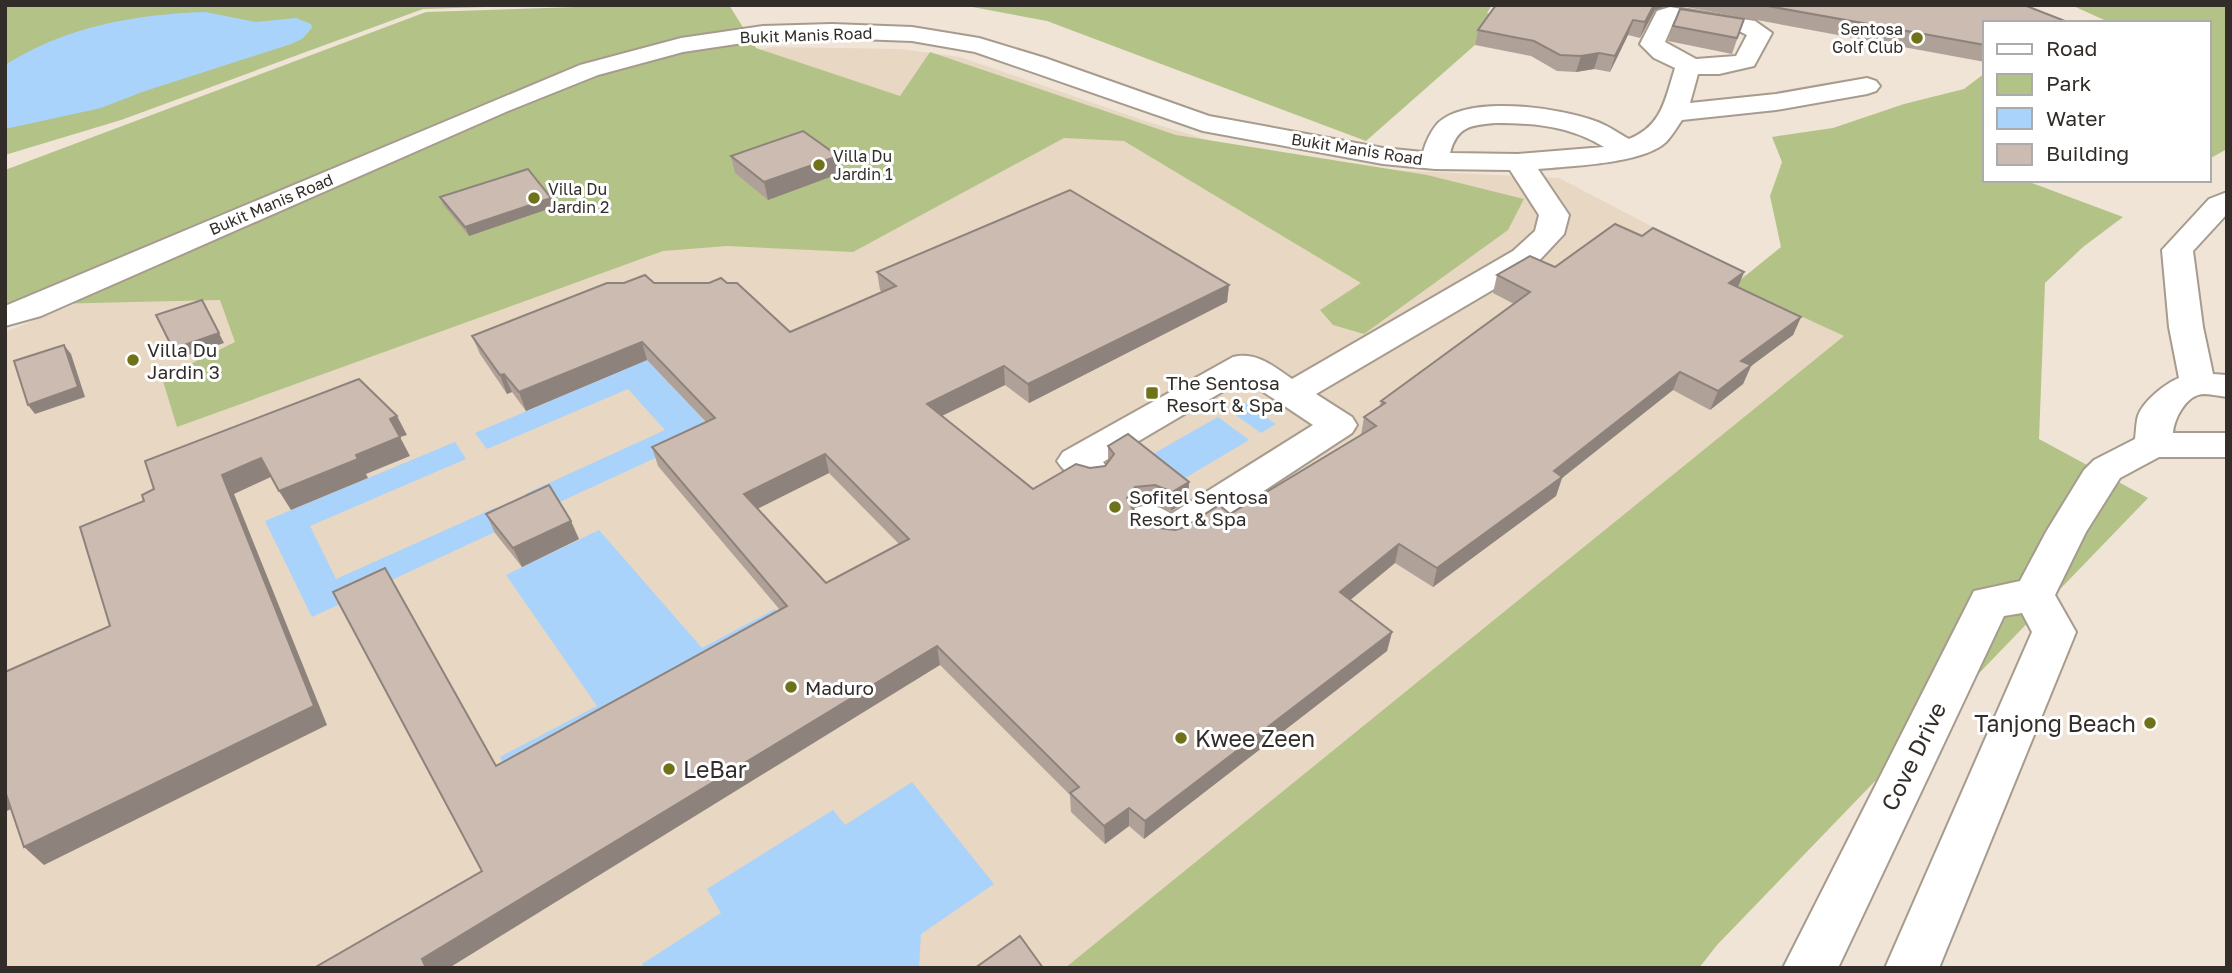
<svg xmlns="http://www.w3.org/2000/svg" width="2232" height="973" font-family="'Golos Text',sans-serif">
<style>
.built{fill:#e7d7c3}
.green{fill:#b3c387}
.water{fill:#aad3fb}
.lines{fill:none;stroke-linecap:round;stroke-linejoin:round}
.minor-casing{stroke:#a69b8d;stroke-width:4}
.minor{fill:#fff;fill-rule:evenodd}
.wall{fill:#afa198;fill-rule:evenodd}
.shaded-wall{fill:#8e837c}
.building{fill:#cbbbb1;stroke:#8e837c;stroke-width:2;fill-rule:evenodd}
.poi-dot{fill:#6f7218;stroke:#fff;stroke-width:2.5}
.labels{text-anchor:middle;dominant-baseline:central;stroke-width:6;stroke-linejoin:round;paint-order:stroke}
.far-poi-label{font-size:16px;fill:#322d28;stroke:#fff;text-anchor:start}
.far-street-label{font-size:16px;fill:#322d28;stroke:#fff}
.poi-label{font-size:19px;fill:#322d28;stroke:#fff;text-anchor:start}
.near-poi-label{font-size:23px;fill:#322d28;stroke:#fff;text-anchor:start}
.near-street-label{font-size:23px;fill:#322d28;stroke:#fff}
</style>
<rect width="100%" height="100%" fill="#f0e4d6"/>
<!-- built -->
<polygon class="built" points="773,47 901,49 960,57 1148,122 1256,154 1373,169 1559,178 1860,335 1219,968 5,968 5,332 198,255 545,99"/>
<!-- green -->
<g class="green">
<polygon points="5,5 555,5 423,9 121,120 5,155"/>
<polygon points="638,5 729,5 756,48 900,96 930,52 1176,135 1427,175 1524,199 1508,230 1364,334 1333,325 1320,310 1361,283 1124,141 1064,138 853,252 727,246 663,251 177,427 162,378 235,342 220,300 5,305 5,170 426,12"/>
<polygon points="962,5 1492,5 1487,13 1497,15 1475,45 1366,141 1047,21"/>
<polygon points="2071,5 2227,5 2227,149 2209,159 2209,23 2111,23"/>
<polygon points="1985,73 1985,180 2024,180 2123,217 2083,247 2045,283 2039,439 2148,498 1717,945 1699,968 1065,968 1844,336 1734,285 1781,247 1770,196 1782,162 1772,137 1833,128 1904,104 1964,89"/>
</g>
<!-- water -->
<g class="water">
<path d="M205,12L256,22L296,18L311,24L312,28L302,39L291,44L142,92L101,108L5,129V65C64,27 136,14 205,12Z"/>
<polygon points="647,360 714,431 538,512 525,494 665,430 628,389 487,449 475,433"/>
<polygon points="1244,402 1276,424 1261,433 1230,411"/>
<polygon points="1218,417 1249,440 1175,484 1144,459"/>
<polygon points="455,442 466,459 310,526 336,579 497,507 510,525 312,617 265,521"/>
<polygon points="599,530 702,648 775,609 789,624 510,779 500,757 597,706 506,575"/>
<polygon points="912,782 994,884 921,934 919,968 644,968 642,964 721,913 707,889 833,810 845,825"/>
</g>
<g class="lines">
<defs>
<g id="minor">
<path d="M1670,7L1755,21L1772,33L1754,66L1719,74H1698L1690,103L1776,94L1867,78L1876,81L1880,86L1876,91L1867,94L1776,110L1682,120C1677,127 1672,136 1666,142C1643,164 1569,166 1538,169L1569,215L1564,234L1535,265L1316,394L1352,417L1357,425L1352,433L1183,544C1160,551 1141,539 1129,518L1135,508C1149,504 1158,505 1171,514L1313,425L1244,379L1103,462L1111,473L1105,482C1085,488 1069,479 1057,461L1063,452L1233,357C1256,351 1273,366 1292,379L1513,251L1535,231L1539,215L1510,170L1435,169L1383,164L1203,131L975,52L912,41L832,38L763,40L683,52L598,75L508,111L41,316L5,326V306L580,65L681,38L763,26L832,24L912,27L979,38L1045,58L1209,116L1383,148L1423,152C1426,141 1431,131 1438,123C1469,94 1559,108 1595,121C1607,125 1618,133 1629,139C1662,126 1665,100 1675,68L1654,58L1640,44L1657,11ZM1674,21L1741,32L1747,35L1736,56L1696,59L1665,42ZM1496,123C1535,123 1570,126 1604,147L1518,154L1450,153C1457,126 1471,125 1496,123Z"/>
<path d="M2227,192V214L2193,251L2203,327L2213,374L2227,375V397C2219,396 2211,394 2203,394C2186,395 2174,419 2173,433H2227V457H2159L2120,478L2086,532L2055,595L2076,632L1939,968H1885L2032,632L2022,613L2004,616L1838,968H1783L1974,591L2020,581L2046,532L2084,470L2094,460L2135,439C2136,432 2136,422 2138,416C2143,401 2166,383 2179,378L2169,327L2162,250L2209,199Z"/>
</g>
</defs>
<!-- minor casing -->
<use href="#minor" class="minor-casing"/>
<!-- minor -->
<use href="#minor" class="minor"/>
</g>
<!-- wall -->
<g class="wall">
<polygon points="1496,5 1668,5 1655,10 1640,38 1628,35 1610,72 1594,69 1576,72 1557,71 1531,56 1475,45 1478,30"/>
<polygon points="1675,5 2024,5 1985,23 1985,62"/>
<polygon points="1744,19 1732,54 1668,41 1673,26"/>
<polygon points="731,156 838,156 841,173 768,200 735,173"/>
<polygon points="440,197 554,207 469,236 444,206"/>
<path d="M1642,236L1744,272L1738,287L1801,317L1793,335L1751,366L1743,384L1710,410L1673,390L1562,478L1556,496L1433,587L1395,563L1350,600L1392,632L1387,651L1144,839L1129,826L1105,844L1071,812L1070,795L940,665L482,871L497,766L780,610L658,466L652,447L706,422L647,360L526,411L512,392L507,394L480,354L472,336L654,283H727L790,332L882,292L880,290L877,272L1229,285L1227,302L1029,403L1005,385L942,416L1033,489L1090,468L1105,466L1108,462V446L1189,482L1188,500L1171,511L1154,504L1134,505L1132,509L1144,521L1159,528L1175,530L1230,514L1361,435L1364,417L1380,406L1381,401L1514,304L1493,293L1497,275L1555,267ZM829,473L899,544L826,583L757,509Z"/>
<polygon points="486,514 579,539 522,567 495,533"/>
</g>
<!-- shaded-wall -->
<g class="shaded-wall">
<polygon points="1654,5 1668,5 1655,10 1640,38 1645,22"/>
<polygon points="1633,20 1628,35 1610,72 1615,56"/>
<polygon points="1599,53 1594,69 1576,72 1581,56"/>
<polygon points="838,156 841,173 768,200 764,182"/>
<polygon points="551,198 554,207 469,236 465,227"/>
<polygon points="1744,272 1737,289 1729,283"/>
<polygon points="1229,285 1227,302 1029,403 1028,384"/>
<polygon points="202,300 224,343 179,358 173,349"/>
<polygon points="1801,317 1793,335 1751,366 1743,384 1710,410 1718,391 1741,361"/>
<polygon points="642,342 647,360 526,411 519,392"/>
<polygon points="64,345 71,354 85,397 35,414 28,405"/>
<polygon points="1004,366 1005,385 929,422 927,404"/>
<polygon points="1680,372 1673,390 1562,478 1556,496 1433,587 1437,568 1554,471"/>
<polygon points="504,374 512,392 507,394 500,375"/>
<polygon points="397,416 407,435 400,437 410,456 366,474 368,478 291,510 279,491 356,455 390,419"/>
<polygon points="825,454 829,473 749,513 744,494"/>
<polygon points="261,458 273,476 234,494 327,725 44,865 24,847 222,475"/>
<polygon points="1189,482 1188,500 1171,511 1172,492"/>
<polygon points="1135,487 1134,505 1127,517 1127,498"/>
<polygon points="571,521 579,539 522,567 513,548"/>
<polygon points="1399,544 1395,563 1337,611 1340,592"/>
<polygon points="1392,632 1387,651 1144,839 1145,821"/>
<polygon points="937,646 940,665 449,968 426,968 422,959"/>
<polygon points="5,787 23,803 5,812"/>
<polygon points="1129,808 1129,826 1105,844 1104,826"/>
</g>
<!-- building -->
<g class="building">
<polygon points="1496,5 1654,5 1645,22 1633,20 1615,56 1599,53 1581,56 1560,55 1534,41 1478,30"/>
<polygon points="1762,5 2024,5 2070,23 1985,23 1985,45"/>
<polygon points="1680,9 1744,19 1737,38 1673,26"/>
<polygon points="803,131 838,156 764,182 731,156"/>
<polygon points="528,169 551,198 465,227 440,197"/>
<path d="M1070,190L1229,285L1028,384L1004,366L927,404L1033,489L1076,464L1090,468L1105,466L1114,454L1108,446L1128,434L1189,482L1172,492L1155,485L1135,487L1127,498L1132,508L1144,521L1159,528L1175,530L1185,527L1219,505L1230,514L1376,426L1364,417L1385,403L1381,401L1530,292L1497,275L1530,256L1555,267L1615,224L1642,236L1653,228L1744,272L1729,283L1801,317L1741,361L1751,365L1718,391L1680,372L1554,471L1562,477L1437,568L1399,544L1340,592L1392,632L1145,821L1129,808L1104,826L1070,793L1079,787L937,646L422,959L426,968H314L482,871L333,592L385,568L496,766L787,606L652,447L715,418L642,342L519,392L504,374L500,375L472,336L607,283H624L645,275L654,283H709L721,278L727,283H737L790,332L896,286L877,272ZM825,454L909,539L826,583L744,494Z"/>
<polygon points="202,300 219,333 173,349 156,315"/>
<polygon points="64,345 78,387 28,405 14,361"/>
<polygon points="359,379 397,416 390,419 400,437 356,455 358,459 279,491 261,458 222,475 314,706 24,847 5,791 5,672 110,626 80,527 144,501 142,495 154,489 145,461"/>
<polygon points="549,485 571,521 513,548 486,514"/>
<polygon points="1020,936 1043,968 975,968"/>
</g>
<!-- markers -->
<g class="poi-dot">
<circle cx="1917" cy="38" r="7"/>
<circle cx="819" cy="165" r="7"/>
<circle cx="534" cy="198" r="7"/>
<circle cx="133" cy="360" r="7"/>
<rect x="1145" y="386" width="14" height="14" rx="3.5"/>
<circle cx="1115" cy="507" r="7"/>
<circle cx="791" cy="687" r="7"/>
<circle cx="2150" cy="723" r="7"/>
<circle cx="1181" cy="738" r="7"/>
<circle cx="669" cy="769" r="7"/>
</g>
<g class="labels">
<!-- far-poi labels -->
<g class="far-poi-label">
<text x="1903" y="29" text-anchor="end">Sentosa<tspan x="1903" dy="18">Golf Club</tspan></text>
<text x="833" y="156">Villa Du<tspan x="833" dy="18">Jardin 1</tspan></text>
<text x="548" y="189">Villa Du<tspan x="548" dy="18">Jardin 2</tspan></text>
</g>
<!-- far-street labels -->
<g class="far-street-label">
<text transform="translate(806 35) rotate(-2)">Bukit Manis Road</text>
<text transform="translate(1357 149) rotate(9)">Bukit Manis Road</text>
<text transform="translate(271 204) rotate(-23)">Bukit Manis Road</text>
</g>
<!-- poi labels -->
<g class="poi-label">
<text x="147" y="349">Villa Du<tspan x="147" dy="22">Jardin 3</tspan></text>
<text x="1166" y="382">The Sentosa<tspan x="1166" dy="22">Resort &amp; Spa</tspan></text>
<text x="1129" y="496">Sofitel Sentosa<tspan x="1129" dy="22">Resort &amp; Spa</tspan></text>
<text x="805" y="687">Maduro</text>
</g>
<!-- near-poi labels -->
<g class="near-poi-label">
<text x="2136" y="723" text-anchor="end">Tanjong Beach</text>
<text x="1195" y="738">Kwee Zeen</text>
<text x="683" y="769">LeBar</text>
</g>
<!-- near-street labels -->
<g class="near-street-label">
<text transform="translate(1913 756) rotate(-64)">Cove Drive</text>
</g>
</g>
<!-- border -->
<rect width="2232" height="973" fill="none" stroke="#322d28" stroke-width="14"/>
<!-- legend -->
<rect x="1983" y="21" width="228" height="161" fill="#ffffff" stroke="#adaba9" stroke-width="2"/>
<rect x="1997" y="44" width="35" height="10" fill="#ffffff" stroke="#adaba9" stroke-width="2"/>
<text x="2046" y="56" font-size="21" fill="#322d28">Road</text>
<rect x="1997" y="74" width="35" height="21" fill="#b3c387" stroke="#adaba9" stroke-width="2"/>
<text x="2046" y="91" font-size="21" fill="#322d28">Park</text>
<rect x="1997" y="108" width="35" height="21" fill="#aad3fb" stroke="#adaba9" stroke-width="2"/>
<text x="2046" y="126" font-size="21" fill="#322d28">Water</text>
<rect x="1997" y="144" width="35" height="21" fill="#cbbbb1" stroke="#adaba9" stroke-width="2"/>
<text x="2046" y="161" font-size="21" fill="#322d28">Building</text>
</svg>
